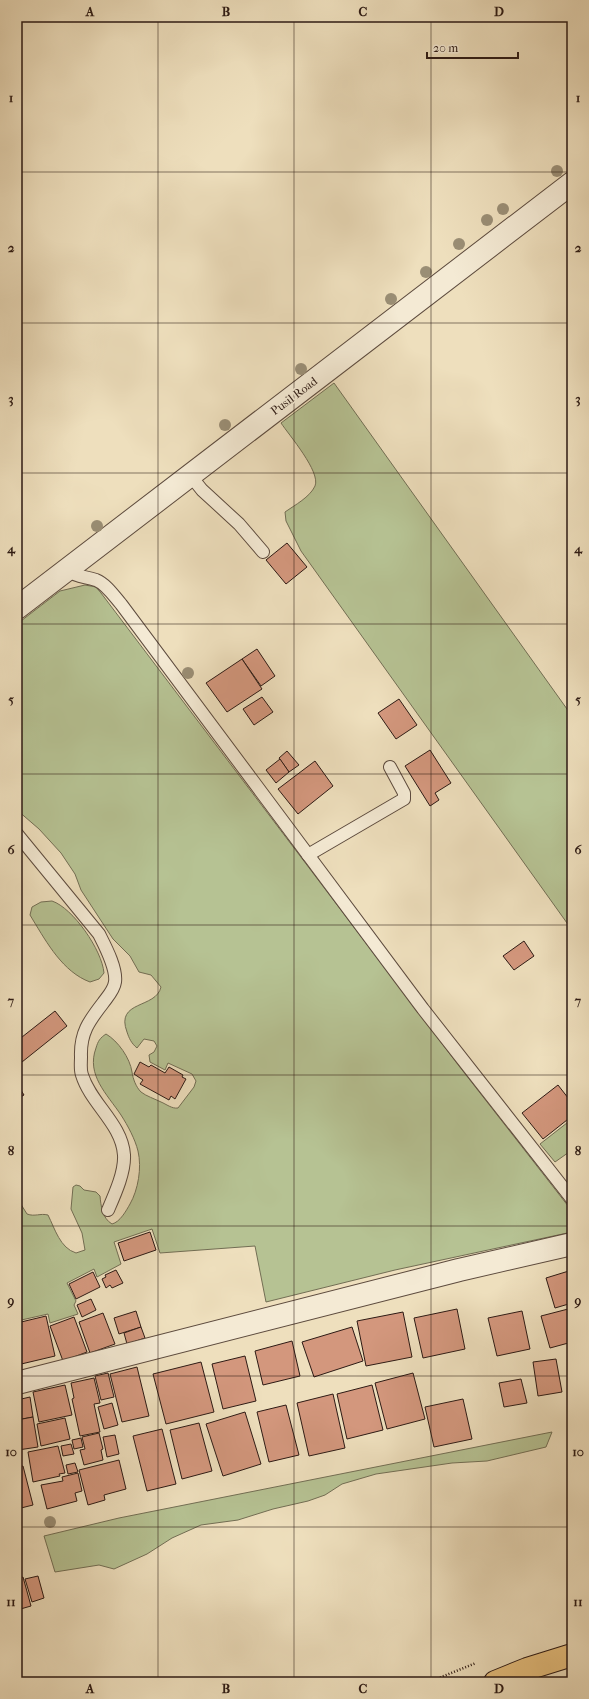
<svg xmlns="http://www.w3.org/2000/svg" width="589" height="1699" font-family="'IM FELL French Canon',serif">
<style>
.green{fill:#b6c293;stroke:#726e54}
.building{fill:#d3977d;stroke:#2d1a14}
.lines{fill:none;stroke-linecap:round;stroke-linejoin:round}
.lane-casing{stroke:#5d4b3e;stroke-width:14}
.street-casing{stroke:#5d4b3e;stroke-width:24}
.highway-casing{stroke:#2d1a14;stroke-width:24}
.path{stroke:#2d1a14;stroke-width:2.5;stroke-dasharray:1 2;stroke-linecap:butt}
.lane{stroke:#f4ead4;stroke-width:12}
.street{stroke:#f4ead4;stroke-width:22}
.highway{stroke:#e7c07e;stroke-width:22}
.tree{fill:#9a8e75}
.grid{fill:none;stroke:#2d1a14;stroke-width:1;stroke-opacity:0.55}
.labels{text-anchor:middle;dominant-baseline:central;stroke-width:3.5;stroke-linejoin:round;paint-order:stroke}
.street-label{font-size:12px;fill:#2d1a14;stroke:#f4ead4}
.neatline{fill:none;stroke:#2d1a14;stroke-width:1.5}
.grid-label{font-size:13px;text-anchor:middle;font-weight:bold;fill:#2d1a14}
</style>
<rect width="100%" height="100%" fill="#eedfbd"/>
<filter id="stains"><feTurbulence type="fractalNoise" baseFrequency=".005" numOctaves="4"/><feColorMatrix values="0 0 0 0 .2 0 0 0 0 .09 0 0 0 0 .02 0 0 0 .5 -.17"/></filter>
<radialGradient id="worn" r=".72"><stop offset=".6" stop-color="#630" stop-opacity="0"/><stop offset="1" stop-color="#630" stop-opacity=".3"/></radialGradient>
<!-- green -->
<g class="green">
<path d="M334,383L572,716V930L301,551L286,521L285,512C295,505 310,497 315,486C321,472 289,435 281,423Z"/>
<path d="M85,585L96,587L101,593L459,1066L572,1211V1232L395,1270L266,1302L255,1246L160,1253L152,1229L114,1242L121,1264L97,1277L94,1269L67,1283L76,1301L74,1305L78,1314L50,1323L48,1314L17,1321V1198L27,1214C35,1217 40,1213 48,1215C55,1229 60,1248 76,1253L85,1250L82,1233L71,1209L73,1187L76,1185L80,1186L84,1190L96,1192L100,1196C101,1206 102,1218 112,1224C120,1222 126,1211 130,1204C138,1190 142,1168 138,1151C135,1139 128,1126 121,1115C107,1094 86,1075 96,1048C98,1041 100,1038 106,1034C118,1041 130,1058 132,1072C133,1079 136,1087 141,1092C146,1096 155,1099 161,1102C166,1104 172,1109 178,1108L194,1087L196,1081L192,1074L168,1063L165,1070L150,1062L149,1055L154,1052L157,1046L154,1041L144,1039L137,1048C131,1043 129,1038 127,1032C115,1000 156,1009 161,987L151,975L139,972L130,956L113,939L81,890L75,874L61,853L39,829L17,810V624L60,591Z"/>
<path d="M52,901C73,908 102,950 104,973L99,979L90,982C63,972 47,943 33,920L30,915L32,907L41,902Z"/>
<polygon points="572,1119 572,1150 555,1162 540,1144"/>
<polygon points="552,1432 546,1447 487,1461 452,1463 376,1474 342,1484 325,1495 308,1501 273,1509 238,1520 201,1525 172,1538 147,1554 114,1569 99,1565 55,1572 44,1536 119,1518"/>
</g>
<!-- building -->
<g class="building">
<polygon points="287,543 307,567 286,584 266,560"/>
<polygon points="257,649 275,676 261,686 242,659"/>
<polygon points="242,659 262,689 227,712 206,683"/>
<polygon points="262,697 273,712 254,725 243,709"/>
<polygon points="399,699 417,725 396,739 378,713"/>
<polygon points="430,750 451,783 435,793 439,800 430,806 405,766"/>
<polygon points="287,751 299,765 289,772 279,758"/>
<polygon points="280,759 289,772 276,783 266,770"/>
<polygon points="315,761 333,786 298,814 278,789"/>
<polygon points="524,941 534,956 514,970 503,956"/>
<polygon points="55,1011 67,1026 17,1066 17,1041"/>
<polygon points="140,1062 149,1067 151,1065 165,1073 169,1067 183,1075 182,1077 186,1079 175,1099 171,1096 169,1100 140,1084 143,1080 134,1074"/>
<polygon points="17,1084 24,1095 17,1099"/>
<polygon points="558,1085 572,1103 572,1116 543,1139 522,1113"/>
<polygon points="150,1232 156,1250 124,1261 118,1243"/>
<polygon points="116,1270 123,1283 112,1288 110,1285 106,1288 102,1279 106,1277 105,1275"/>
<polygon points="572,1270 572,1303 555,1308 546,1278"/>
<polygon points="93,1272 100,1287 76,1299 69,1284"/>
<polygon points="91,1299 96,1310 82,1317 77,1305"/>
<polygon points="572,1308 572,1342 550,1348 541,1316"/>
<polygon points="457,1309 465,1349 423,1358 414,1318"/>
<polygon points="136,1311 141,1327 119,1334 114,1318"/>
<polygon points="522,1311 530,1349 497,1356 488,1318"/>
<polygon points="403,1312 412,1357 366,1366 357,1321"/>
<polygon points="103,1313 115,1344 90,1353 79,1322"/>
<polygon points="46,1316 55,1356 17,1365 17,1323"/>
<polygon points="74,1317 87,1352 63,1361 50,1326"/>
<polygon points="141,1327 145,1338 127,1344 124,1333"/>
<polygon points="352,1327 363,1361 314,1377 302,1342"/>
<polygon points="292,1341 300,1376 263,1385 255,1351"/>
<polygon points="245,1356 256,1401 223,1409 212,1364"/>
<polygon points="556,1359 562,1392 538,1396 533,1362"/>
<polygon points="201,1362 214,1412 166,1424 153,1374"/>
<polygon points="137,1367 149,1416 122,1422 110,1374"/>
<polygon points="108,1373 114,1397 101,1400 95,1376"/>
<polygon points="413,1373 425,1419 387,1429 375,1383"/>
<polygon points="94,1378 100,1403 94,1404 100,1432 80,1436 72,1399 74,1398 71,1383"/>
<polygon points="521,1379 527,1403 504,1407 499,1383"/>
<polygon points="65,1385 72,1415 39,1422 33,1392"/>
<polygon points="372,1385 383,1430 347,1439 337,1394"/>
<polygon points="333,1394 345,1448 309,1456 297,1403"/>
<polygon points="30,1397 33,1417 17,1420 17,1400"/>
<polygon points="463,1399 472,1439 434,1447 425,1407"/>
<polygon points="112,1403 118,1425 104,1429 98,1407"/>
<polygon points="286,1405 299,1455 269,1462 257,1412"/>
<polygon points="245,1412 261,1464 223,1476 206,1424"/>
<polygon points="33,1417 38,1447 18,1450 17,1420"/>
<polygon points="65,1418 70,1439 41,1446 37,1424"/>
<polygon points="199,1423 212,1471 182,1479 170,1430"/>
<polygon points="162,1429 176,1484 147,1491 133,1436"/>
<polygon points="99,1433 103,1449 101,1450 103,1460 84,1465 80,1450 85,1449 82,1437"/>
<polygon points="115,1435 119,1454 107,1457 103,1437"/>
<polygon points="81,1438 83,1447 74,1449 72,1440"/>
<polygon points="71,1444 74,1454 63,1456 61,1446"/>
<polygon points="58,1446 65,1473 59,1474 60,1476 33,1482 28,1452"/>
<polygon points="119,1460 126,1489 104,1495 105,1500 88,1505 79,1470"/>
<polygon points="75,1463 78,1472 68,1474 66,1465"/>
<polygon points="23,1466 33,1505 21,1508 17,1490 17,1467"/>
<polygon points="78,1473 82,1491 75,1493 77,1501 47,1509 41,1485 63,1481 62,1477"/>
<polygon points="38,1576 44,1598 32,1602 25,1579"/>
<polygon points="23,1577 31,1606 17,1610 17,1579"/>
</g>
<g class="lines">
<defs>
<g id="lane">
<polyline points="190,475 202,490 239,524 263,552"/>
<path d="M67,570C78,578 85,576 96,580C106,584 114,596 121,604L423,1009L572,1199"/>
<path d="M17,834L99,934C105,946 117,968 115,982C114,990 108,996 103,1003C89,1021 80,1033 81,1057C81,1063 80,1070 82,1075C91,1104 122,1124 124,1155C125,1172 115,1194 108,1210"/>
<polyline points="308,855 404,799 404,793 390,767"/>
</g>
<g id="street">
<polyline points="17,608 572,183"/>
<polyline points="17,1383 459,1270 572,1244"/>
</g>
<polyline id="highway" points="495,1682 527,1669 572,1655"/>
</defs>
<!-- lane casing -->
<use href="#lane" class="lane-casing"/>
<!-- street casing -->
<use href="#street" class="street-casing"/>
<!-- highway casing -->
<use href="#highway" class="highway-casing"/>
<!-- path -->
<polyline class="path" points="429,1682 476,1663"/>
<!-- lane -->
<use href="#lane" class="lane"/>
<!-- street -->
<use href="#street" class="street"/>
<!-- highway -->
<use href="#highway" class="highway"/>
</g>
<!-- trees -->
<g class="tree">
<circle cx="557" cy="171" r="6"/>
<circle cx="503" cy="209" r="6"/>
<circle cx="487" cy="220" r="6"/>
<circle cx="459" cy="244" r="6"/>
<circle cx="426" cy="272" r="6"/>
<circle cx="391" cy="299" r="6"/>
<circle cx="301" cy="369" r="6"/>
<circle cx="225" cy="425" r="6"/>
<circle cx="97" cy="526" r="6"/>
<circle cx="188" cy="673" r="6"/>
<circle cx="50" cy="1522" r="6"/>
</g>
<!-- grid -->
<path class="grid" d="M158,17V1682M294,17V1682M431,17V1682M17,172H572M17,323H572M17,473H572M17,624H572M17,774H572M17,925H572M17,1075H572M17,1226H572M17,1376H572M17,1527H572"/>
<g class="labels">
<!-- street labels -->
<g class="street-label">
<text transform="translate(294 396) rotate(-37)">Pusil Road</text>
</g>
</g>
<!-- margin -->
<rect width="589" height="1699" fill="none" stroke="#eedfbd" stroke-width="44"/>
<!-- scale -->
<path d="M427 52v6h91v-6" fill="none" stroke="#2d1a14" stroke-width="2"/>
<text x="433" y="52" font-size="12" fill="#2d1a14" stroke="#f4ead4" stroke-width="3" paint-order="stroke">20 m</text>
<rect x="22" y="22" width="545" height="1655" class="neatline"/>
<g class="grid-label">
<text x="90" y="16">A</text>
<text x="226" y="16">B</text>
<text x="363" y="16">C</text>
<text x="499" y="16">D</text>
<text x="11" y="102">1</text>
<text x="578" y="102">1</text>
<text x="11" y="252">2</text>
<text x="578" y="252">2</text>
<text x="11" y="403">3</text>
<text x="578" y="403">3</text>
<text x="11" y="553">4</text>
<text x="578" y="553">4</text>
<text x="11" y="704">5</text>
<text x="578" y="704">5</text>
<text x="11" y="854">6</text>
<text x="578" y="854">6</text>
<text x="11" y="1005">7</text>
<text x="578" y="1005">7</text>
<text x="11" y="1155">8</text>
<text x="578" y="1155">8</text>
<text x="11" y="1305">9</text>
<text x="578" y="1305">9</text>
<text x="11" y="1456">10</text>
<text x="578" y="1456">10</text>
<text x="11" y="1606">11</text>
<text x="578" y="1606">11</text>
<text x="90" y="1693">A</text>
<text x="226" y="1693">B</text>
<text x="363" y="1693">C</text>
<text x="499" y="1693">D</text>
</g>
<rect width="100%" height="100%" filter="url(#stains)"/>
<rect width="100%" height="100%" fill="url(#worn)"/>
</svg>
